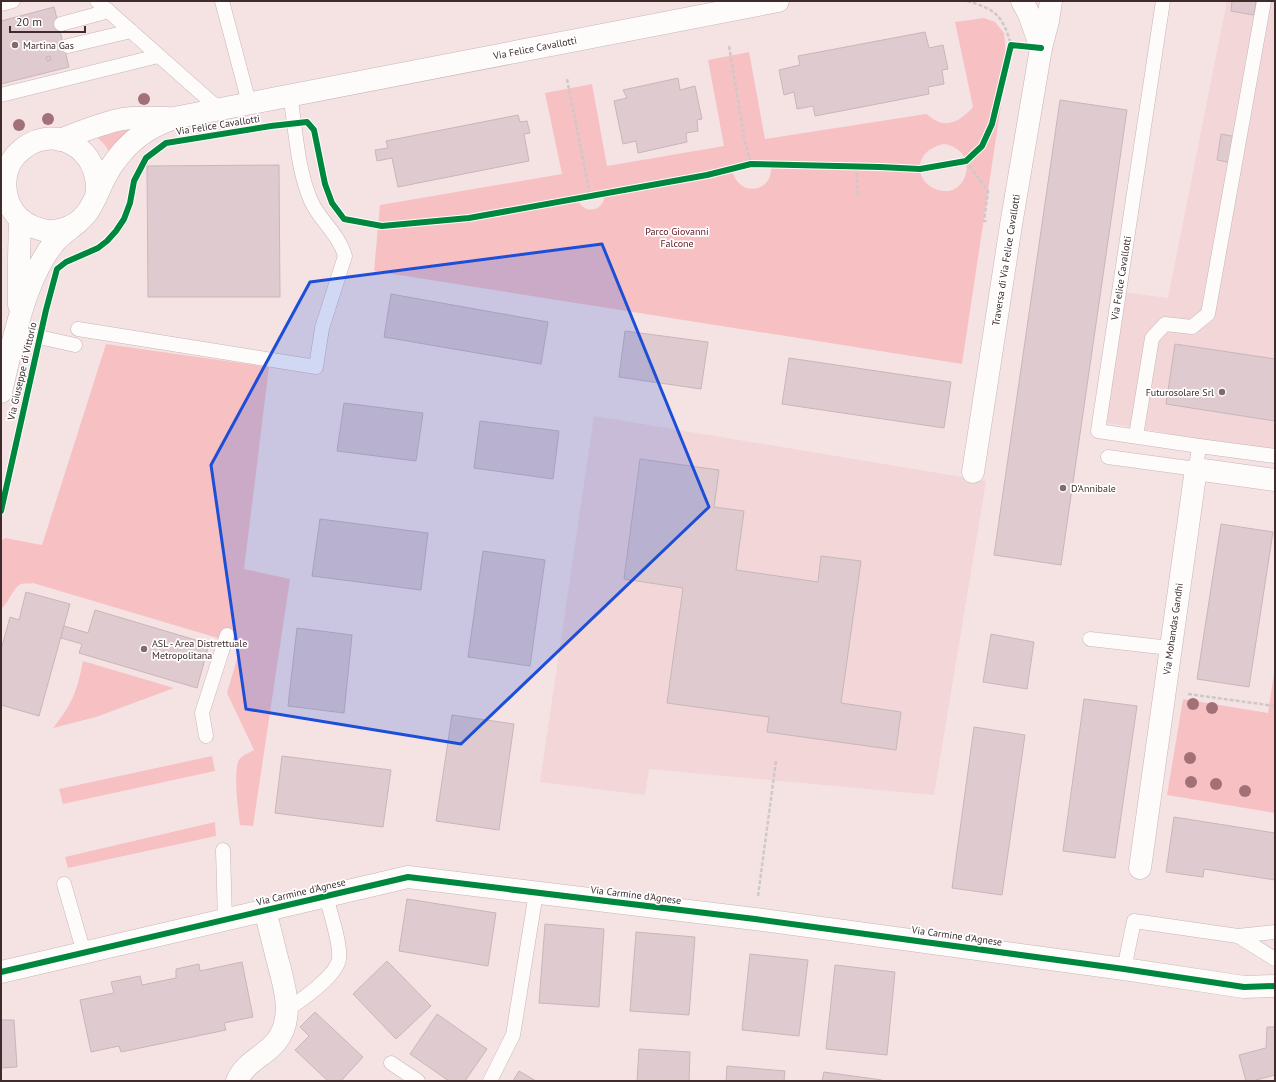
<svg xmlns="http://www.w3.org/2000/svg" width="1276" height="1082" font-family="'PT Sans',sans-serif">
<style>
.built{fill:#f2d6d8}
.green{fill:#f7c1c3;fill-rule:evenodd}
.building{fill:#dfcbcf;stroke:#c7b6ba}
.lines{fill:none;stroke-linecap:round;stroke-linejoin:round}
.service-casing{stroke:#c6b5b6;stroke-width:15}
.minor-casing{stroke:#c6b5b6;stroke-width:23}
.tertiary-casing{stroke:#c6b5b6;stroke-width:23}
.secondary-casing{stroke:#c6b5b6;stroke-width:23}
.path{stroke:#cfc8c9;stroke-width:2.5;stroke-dasharray:4 2;stroke-linecap:butt}
.service{stroke:#fefbfb;stroke-width:14}
.minor{stroke:#fefbfb;stroke-width:22}
.tertiary{stroke:#fefbfb;stroke-width:22}
.secondary{stroke:#fefbfb;stroke-width:22}
.cycleway-casing{stroke:#fff;stroke-width:8}
.cycleway{stroke:#00873e;stroke-width:6}
.tree{fill:#a27178}
.marked{fill:#1d4ed8;fill-opacity:0.2;stroke:#1d4ed8;stroke-width:3;stroke-linejoin:round}
.poi-dot{fill:#7f6b6c;stroke:#fff;stroke-width:1.5}
.labels{text-anchor:middle;dominant-baseline:central;stroke-width:3.5;stroke-linejoin:round;paint-order:stroke}
.poi-label{font-size:10px;fill:#3f2b2c;stroke:#fff;text-anchor:start}
.street-label{font-size:10px;fill:#3f2b2c;stroke:#fff}
.park-label{font-size:10px;fill:#5e131f;stroke:#fff}
</style>
<rect width="100%" height="100%" fill="#f5e3e4"/>
<!-- built -->
<g class="built">
<polygon points="1227,1 1275,1 1275,452 1102,422 1121,292 1168,298"/>
<polygon points="594,416 986,481 934,795 649,769 645,795 540,782"/>
</g>
<!-- green -->
<g class="green">
<path d="M984,18L995,22L1004,33L1007,65L962,364L374,271L380,205L562,174L545,93L592,84L607,166L724,146L708,60L749,52L765,139L926,114C930,116 933,120 937,121C951,128 964,117 973,107L955,22ZM944,144C981,150 968,199 938,190C931,188 925,183 922,177C915,159 928,147 944,144ZM751,164L771,165C774,194 737,198 732,169ZM605,193C605,212 583,216 577,198Z"/>
<polygon points="139,124 111,155 105,145 95,135"/>
<path d="M106,344L269,367L244,569L290,579L253,826L240,825C238,812 233,770 239,760C242,755 249,753 254,750L227,693L241,645L33,583C30,584 24,583 21,584C13,587 9,603 1,609V541L5,538L42,545Z"/>
<path d="M83,661L174,688L96,717L53,728C73,703 77,691 83,661Z"/>
<polygon points="1275,667 1275,813 1167,795 1183,699 1268,713"/>
<polygon points="212,756 215,771 63,804 59,789"/>
<polygon points="215,822 216,836 68,868 65,857"/>
</g>
<!-- building -->
<g class="building">
<polygon points="1232,1 1256,1 1254,15 1231,11"/>
<polygon points="54,7 69,67 1,84 1,21"/>
<polygon points="925,32 929,48 943,45 948,69 942,70 944,84 928,87 929,94 815,116 813,106 797,109 794,92 784,95 779,70 800,65 798,56"/>
<polygon points="50,56 51,60 47,61 46,57"/>
<polygon points="678,78 680,90 695,86 702,119 697,120 698,131 686,133 687,142 638,153 636,141 623,144 614,101 627,98 623,90"/>
<polygon points="1060,100 1127,110 1061,565 994,555"/>
<polygon points="518,115 520,122 527,121 530,133 524,134 529,161 398,187 392,158 377,161 375,150 388,148 386,141"/>
<polygon points="1221,134 1237,137 1233,163 1217,160"/>
<polygon points="279,165 280,297 148,297 147,166"/>
<polygon points="391,294 548,322 541,364 384,337"/>
<polygon points="625,331 708,342 701,389 619,377"/>
<polygon points="1175,344 1275,359 1275,421 1166,404"/>
<polygon points="789,358 951,382 944,428 782,404"/>
<polygon points="344,403 423,413 416,461 337,451"/>
<polygon points="480,421 559,431 553,479 474,468"/>
<polygon points="640,459 719,470 714,507 744,511 736,570 818,582 821,556 861,561 841,703 901,712 896,750 767,732 769,717 667,703 683,588 624,579"/>
<polygon points="320,519 428,533 421,590 312,576"/>
<polygon points="1221,524 1273,532 1249,687 1197,679"/>
<polygon points="483,551 545,560 530,666 468,657"/>
<polygon points="26,592 70,604 39,716 1,705 1,650 10,617 19,620"/>
<polygon points="95,610 209,644 197,688 79,653 82,644 61,638 64,626 88,633"/>
<polygon points="297,628 352,635 344,713 288,706"/>
<polygon points="991,634 1034,642 1027,689 983,682"/>
<polygon points="1084,699 1137,706 1115,858 1063,851"/>
<polygon points="452,715 514,724 499,830 436,821"/>
<polygon points="974,727 1025,735 1002,895 952,888"/>
<polygon points="282,756 391,770 383,827 275,813"/>
<polygon points="1174,817 1275,833 1275,880 1204,869 1203,877 1166,872"/>
<polygon points="407,899 496,913 488,966 399,951"/>
<polygon points="545,924 604,929 599,1007 539,1003"/>
<polygon points="636,932 695,937 689,1015 630,1011"/>
<polygon points="750,954 808,960 799,1036 742,1030"/>
<polygon points="387,961 431,1006 396,1039 353,994"/>
<polygon points="242,962 253,1017 224,1023 226,1030 121,1052 119,1046 91,1052 80,1000 114,993 111,982 140,976 142,985 176,978 176,969 199,964 200,971"/>
<polygon points="835,965 895,972 887,1055 826,1049"/>
<polygon points="315,1012 363,1057 341,1081 328,1081 295,1050 309,1036 300,1027"/>
<polygon points="437,1014 487,1049 465,1081 449,1081 410,1054"/>
<polygon points="1,1020 14,1020 17,1067 1,1068"/>
<polygon points="1267,1027 1275,1027 1275,1075 1252,1081 1246,1081 1239,1055 1266,1048"/>
<polygon points="639,1049 690,1052 689,1081 637,1081"/>
<polygon points="727,1066 785,1071 784,1081 726,1081"/>
<polygon points="519,1071 536,1081 513,1081"/>
<polygon points="824,1072 882,1080 882,1081 822,1081"/>
</g>
<g class="lines">
<defs>
<g id="service">
<polyline points="97,1 219,109"/>
<polyline points="222,1 249,103"/>
<polyline points="1,4 13,1"/>
<polyline points="61,24 109,11"/>
<polyline points="68,46 131,31"/>
<polyline points="1,95 158,56"/>
<path d="M78,329L316,367L322,328L345,256C339,234 320,221 311,201C297,169 296,130 290,95"/>
<polyline points="16,332 75,345"/>
<polyline points="1136,436 1152,338 1165,324 1192,327 1208,314 1264,1"/>
<polyline points="1199,446 1275,456"/>
<polyline points="1108,457 1196,469 1199,446 1098,431 1163,1"/>
<polyline points="1090,639 1170,648"/>
<polyline points="206,736 202,713 227,635"/>
<polyline points="223,850 225,920"/>
<polyline points="64,884 84,953"/>
<polyline points="1238,936 1275,959"/>
<polyline points="1124,969 1134,921 1238,936 1275,932"/>
<path d="M287,1010C301,1000 336,977 339,959C341,943 330,913 326,896"/>
<polyline points="391,1063 418,1081"/>
<polyline points="490,1081 513,1035 536,893"/>
</g>
<g id="minor">
<polyline points="1022,1 1029,14 1041,48"/>
<polyline points="973,472 1011,225 1041,48 1048,21 1051,1"/>
<polyline points="1140,868 1196,469 1275,480"/>
<polyline points="1,972 408,877 755,919 1124,969 1244,987 1275,986"/>
<path d="M237,1081C245,1062 263,1057 275,1043C296,1019 284,985 277,958C273,942 269,926 265,910"/>
</g>
<g id="tertiary">
<polyline points="19,305 19,259 20,220"/>
<path d="M1,392C12,346 24,280 54,243C60,235 70,229 77,223"/>
</g>
<g id="secondary">
<path d="M60,140C81,132 101,123 123,119C137,117 152,118 167,118"/>
<path d="M96,197C104,148 50,118 16,155C11,161 7,168 6,176C4,189 6,200 13,211C20,221 30,227 43,230C49,232 57,231 63,229C93,220 94,195 108,172C112,164 118,157 124,150C140,133 153,126 174,118L778,1"/>
</g>
</defs>
<!-- service casing -->
<use href="#service" class="service-casing"/>
<!-- minor casing -->
<use href="#minor" class="minor-casing"/>
<!-- tertiary casing -->
<use href="#tertiary" class="tertiary-casing"/>
<!-- secondary casing -->
<use href="#secondary" class="secondary-casing"/>
<!-- path -->
<g class="path">
<path d="M967,1C996,9 1003,16 1011,45"/>
<polyline points="729,46 745,142 751,164"/>
<polyline points="567,79 590,195"/>
<polyline points="966,161 988,191 984,221 987,221"/>
<polyline points="856,167 858,197"/>
<polyline points="1188,694 1275,706"/>
<polyline points="758,896 776,761"/>
</g>
<!-- service -->
<use href="#service" class="service"/>
<!-- minor -->
<use href="#minor" class="minor"/>
<!-- tertiary -->
<use href="#tertiary" class="tertiary"/>
<!-- secondary -->
<use href="#secondary" class="secondary"/>
<defs>
<g id="cycleway">
<polyline points="1,511 46,310 57,269 66,262 98,248 107,241 116,231 124,219 130,203 134,181 146,158 166,143 271,126 307,122 314,130 325,184 332,203 344,219 382,226 469,218 707,175 751,164 880,167 920,169 966,161 982,146 992,124 1011,45 1041,48"/>
<polyline points="1,972 408,877 755,919 1124,969 1244,987 1275,986"/>
</g>
</defs>
<!-- cycleway casing -->
<use href="#cycleway" class="cycleway-casing"/>
<!-- cycleway -->
<use href="#cycleway" class="cycleway"/>
</g>
<!-- trees -->
<g class="tree">
<circle cx="144" cy="99" r="6"/>
<circle cx="48" cy="119" r="6"/>
<circle cx="19" cy="125" r="6"/>
<circle cx="1193" cy="704" r="6"/>
<circle cx="1212" cy="708" r="6"/>
<circle cx="1190" cy="758" r="6"/>
<circle cx="1191" cy="782" r="6"/>
<circle cx="1216" cy="784" r="6"/>
<circle cx="1245" cy="791" r="6"/>
</g>
<!-- marked area -->
<path class="marked" d="M602,244L709,507L461,744L246,709L211,465L310,282Z"/>
<!-- markers -->
<g class="poi-dot">
<circle cx="15" cy="45" r="4"/>
<circle cx="1222" cy="392" r="4"/>
<circle cx="1063" cy="488" r="4"/>
<circle cx="144" cy="649" r="4"/>
</g>
<g class="labels">
<!-- poi labels -->
<g class="poi-label">
<text x="23" y="45">Martina Gas</text>
<text x="1214" y="392" text-anchor="end">Futurosolare Srl</text>
<text x="1071" y="488">D'Annibale</text>
<text x="152" y="643">ASL - Area Distrettuale<tspan x="152" dy="12">Metropolitana</tspan></text>
</g>
<!-- street labels -->
<g class="street-label">
<text transform="translate(535 48) rotate(-11)">Via Felice Cavallotti</text>
<text transform="translate(218 125) rotate(-9)">Via Felice Cavallotti</text>
<text transform="translate(1006 260) rotate(-81)">Traversa di Via Felice Cavallotti</text>
<text transform="translate(1121 278) rotate(-81)">Via Felice Cavallotti</text>
<text transform="translate(22 371) rotate(-77)">Via Giuseppe di Vittorio</text>
<text transform="translate(1173 629) rotate(-82)">Via Mohandas Gandhi</text>
<text transform="translate(301 892) rotate(-13)">Via Carmine d'Agnese</text>
<text transform="translate(636 895) rotate(7)">Via Carmine d'Agnese</text>
<text transform="translate(957 936) rotate(8)">Via Carmine d'Agnese</text>
</g>
<!-- park labels -->
<g class="park-label">
<text x="677" y="231">Parco Giovanni<tspan x="677" dy="12">Falcone</tspan></text>
</g>
</g>
<!-- border -->
<rect width="1276" height="1082" fill="none" stroke="#3f2b2c" stroke-width="4"/>
<!-- scale -->
<path d="M10 26v6h75v-6" fill="none" stroke="#3f2b2c" stroke-width="2"/>
<text x="16" y="26" font-size="12" fill="#3f2b2c" stroke="#ffffff" stroke-width="3" paint-order="stroke">20 m</text>
</svg>
